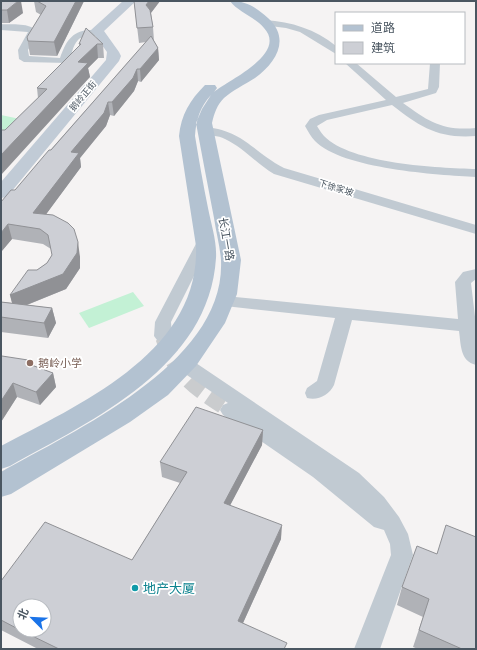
<svg xmlns="http://www.w3.org/2000/svg" width="477" height="650" font-family="Raleway,'Noto Sans SC',sans-serif">
<style>
.green{fill:#c3f1d5}
.lines{fill:none;stroke-linecap:round;stroke-linejoin:round}
.street-tunnel{stroke:#caccce;stroke-width:17;stroke-dasharray:17 8;stroke-linecap:butt}
.street{fill:#c1cad2;fill-rule:evenodd}
.secondary{fill:#c1cbd6;fill-rule:evenodd}
.primary{fill:#b3c2d1;fill-rule:evenodd}
.wall{fill:#b0b2b7}
.shaded-wall{fill:#909195}
.building{fill:#cdcfd5;stroke:#909195}
.education-dot{fill:#8d6e63;stroke:#fff;stroke-width:1.5}
.culture-dot{fill:#0f9aa8;stroke:#fff;stroke-width:1.5}
.labels{text-anchor:middle;dominant-baseline:central;stroke-width:3.5;stroke-linejoin:round;paint-order:stroke}
.far-street-label{font-size:9px;fill:#4a5661;stroke:#fff}
.street-label{font-size:11px;fill:#4a5661;stroke:#fff}
.education-label{font-size:11px;fill:#785e54;stroke:#fff;text-anchor:start}
.near-culture-label{font-size:13px;fill:#0d838f;stroke:#fff;text-anchor:start}
</style>
<rect width="100%" height="100%" fill="#f5f3f3"/>
<!-- green -->
<g class="green">
<polygon points="1,115 20,119 1,139"/>
<polygon points="133,292 144,306 89,328 79,313"/>
</g>
<g class="lines">
<!-- street-tunnel -->
<path class="street-tunnel" d="M164,338C175,375 199,390 230,410"/>
<!-- street -->
<g class="street">
<path d="M265,20C292,22 315,29 336,46V54L300,32L286,28L262,25V21Z"/>
<path d="M1,24C12,25 30,22 38,32L28,50L29,56L60,58C66,42 71,31 90,30C95,30 98,30 102,33C96,39 85,33 78,40C72,46 72,56 68,63L24,62L19,59L18,50L28,32L1,30Z"/>
<path d="M345,63H356L396,97L428,89L430,63H440L439,87L436,93L403,103C429,122 443,131 476,128V136C439,139 420,127 392,105L327,120L317,126C319,129 321,133 324,136C351,164 439,168 476,169V177C438,175 342,169 315,141C311,137 308,131 305,126L310,119L319,115L386,100Z"/>
<path d="M205,127C245,131 251,151 284,168L476,225V234L274,174C257,164 244,148 225,139C218,135 209,136 201,134L199,131L201,128Z"/>
<polygon points="205,236 210,237 212,240 171,322 172,336 169,340 163,342 157,340 154,336 155,322 198,240 200,237"/>
<path d="M476,269V279L471,283L476,325V365C460,361 461,345 459,331L352,320L334,385C329,395 318,401 307,398L305,393L307,388L317,381L335,318L225,306L219,305L217,301L219,297L225,296L458,319L455,282L463,272Z"/>
<polygon points="184,358 190,359 359,473 384,497 399,517 408,534 413,555 380,649 354,649 391,555 390,544 384,530 374,527 313,477 223,415 220,410 223,405 228,403 178,369 175,364 178,359"/>
</g>
<!-- secondary -->
<polygon class="secondary" points="123,1 136,1 104,31 119,52 121,56 119,61 7,197 1,198 1,182 106,60 107,52 91,30"/>
<!-- primary -->
<path class="primary" d="M230,1C247,1 255,7 268,18C291,39 276,63 255,78C244,85 233,90 224,98C217,105 214,114 212,123L241,260L237,294L225,323L196,366L168,395L130,422L11,494L1,497V472C75,430 226,363 221,260C220,246 216,232 214,218C208,187 202,155 196,123L202,109L211,95C200,107 196,120 195,136C199,160 203,184 208,208C211,224 217,241 216,258C209,367 94,419 10,466L1,469V446C80,404 200,352 196,246L179,136C181,115 190,100 205,85H215L217,88L214,92C228,80 288,54 264,28C255,17 238,12 230,1Z"/>
</g>
<!-- wall -->
<g class="wall">
<polygon points="1,1 23,13 9,23 1,23"/>
<polygon points="34,1 84,1 57,56 30,55 27,37 41,15 36,12"/>
<polygon points="134,1 160,1 151,13 153,27 154,41 158,48 159,60 141,82 138,81 134,91 114,116 110,115 106,126 80,158 81,167 46,214 80,257 80,268 66,289 27,305 52,308 56,323 48,338 1,332 1,302 12,303 10,295 37,270 47,263 52,255 51,249 43,244 12,239 1,252 1,202 15,190 146,42 139,43"/>
<polygon points="79,44 103,44 104,58 98,58 88,68 90,77 5,130 38,98 37,88 80,46"/>
<polygon points="1,357 28,360 29,365 53,373 56,387 40,405 17,397 1,422"/>
<polygon points="263,430 262,445 230,505 281,539 243,623 286,649 38,649 1,630 1,581 132,560 180,483 162,477 160,462"/>
<polygon points="417,546 476,649 418,649 413,647 423,617 397,605 402,587"/>
</g>
<!-- shaded-wall -->
<g class="shaded-wall">
<polygon points="18,1 21,1 23,13 9,23 7,10"/>
<polygon points="76,1 84,1 57,56 54,42"/>
<polygon points="149,1 160,1 147,18 146,5"/>
<polygon points="97,44 98,58 88,68 90,77 1,175 1,155 78,62"/>
<polygon points="158,48 159,60 141,82 140,69"/>
<polygon points="137,69 138,81 134,91 114,116 112,102"/>
<polygon points="108,102 110,115 106,126 80,158 81,167 36,228 33,213 71,152"/>
<polygon points="8,224 12,239 1,252 1,233"/>
<polygon points="78,242 80,257 80,268 66,289 14,310 10,295"/>
<polygon points="52,308 56,323 48,338 44,323"/>
<polygon points="53,373 56,387 40,405 36,392"/>
<polygon points="13,383 17,397 1,422 1,401"/>
<polygon points="263,430 262,445 224,517 224,503"/>
<polygon points="282,525 281,539 238,634 238,621"/>
</g>
<!-- building -->
<g class="building">
<polygon points="1,1 18,1 7,10 1,10"/>
<polygon points="37,1 76,1 54,42 28,41 27,37 46,6"/>
<polygon points="134,1 149,1 146,5 150,10 153,27 137,28"/>
<polygon points="86,28 103,44 97,44 78,62 88,63 1,155 1,130 5,130 47,89 37,88 81,44 79,44"/>
<polygon points="151,36 158,48 140,69 137,69 133,78 112,102 108,102 104,113 71,152 79,153 33,213 53,215 68,223 74,229 78,242 77,253 63,274 10,295 28,270 37,270 47,263 52,255 48,235 40,229 8,224 1,233 1,202 11,190 15,190 49,150 51,150"/>
<polygon points="1,302 52,308 44,323 1,317"/>
<polygon points="2,356 28,360 26,363 53,373 36,392 13,383 1,401 1,357"/>
<polygon points="196,407 263,430 224,503 282,525 238,621 287,643 284,649 59,649 20,630 44,630 44,606 20,606 20,630 1,620 1,581 45,522 132,560 187,472 160,462"/>
<polygon points="446,525 476,537 476,649 462,649 419,630 429,599 402,587 417,546 437,554"/>
</g>
<!-- markers -->
<circle class="education-dot" cx="30" cy="363" r="4"/>
<circle class="culture-dot" cx="135" cy="588" r="4"/>
<g class="labels">
<!-- far-street labels -->
<g class="far-street-label">
<text transform="translate(83 96) rotate(-50)">鹅岭正街</text>
<text transform="translate(336 188) rotate(17)">下徐家坡</text>
</g>
<!-- street labels -->
<g class="street-label">
<text transform="translate(226 239) rotate(80)">长江一路</text>
</g>
<!-- education labels -->
<g class="education-label">
<text x="38" y="363">鹅岭小学</text>
</g>
<!-- near-culture labels -->
<g class="near-culture-label">
<text x="143" y="588">地产大厦</text>
</g>
</g>
<!-- border -->
<rect width="477" height="650" fill="none" stroke="#4a5661" stroke-width="4"/>
<!-- legend -->
<rect x="335" y="12" width="130" height="52" fill="#ffffff" stroke="#b7bbc0"/>
<rect x="343" y="25" width="20" height="6" fill="#b3c2d1" stroke="#b7bbc0"/>
<text x="371" y="32" font-size="12" fill="#4a5661">道路</text>
<rect x="343" y="42" width="20" height="12" fill="#cdcfd5" stroke="#b7bbc0"/>
<text x="371" y="52" font-size="12" fill="#4a5661">建筑</text>
<!-- north arrow -->
<g transform="translate(32 618) rotate(294)"><circle r="19" fill="#ffffff" stroke="#b7bbc0"/>
<path d="M0-3L7 15L0 10L-7 15Z" fill="#1a73e8"/>
<text y="-6" font-size="11" font-weight="bold" text-anchor="middle" fill="#4a5661">北</text>
</g>
</svg>
